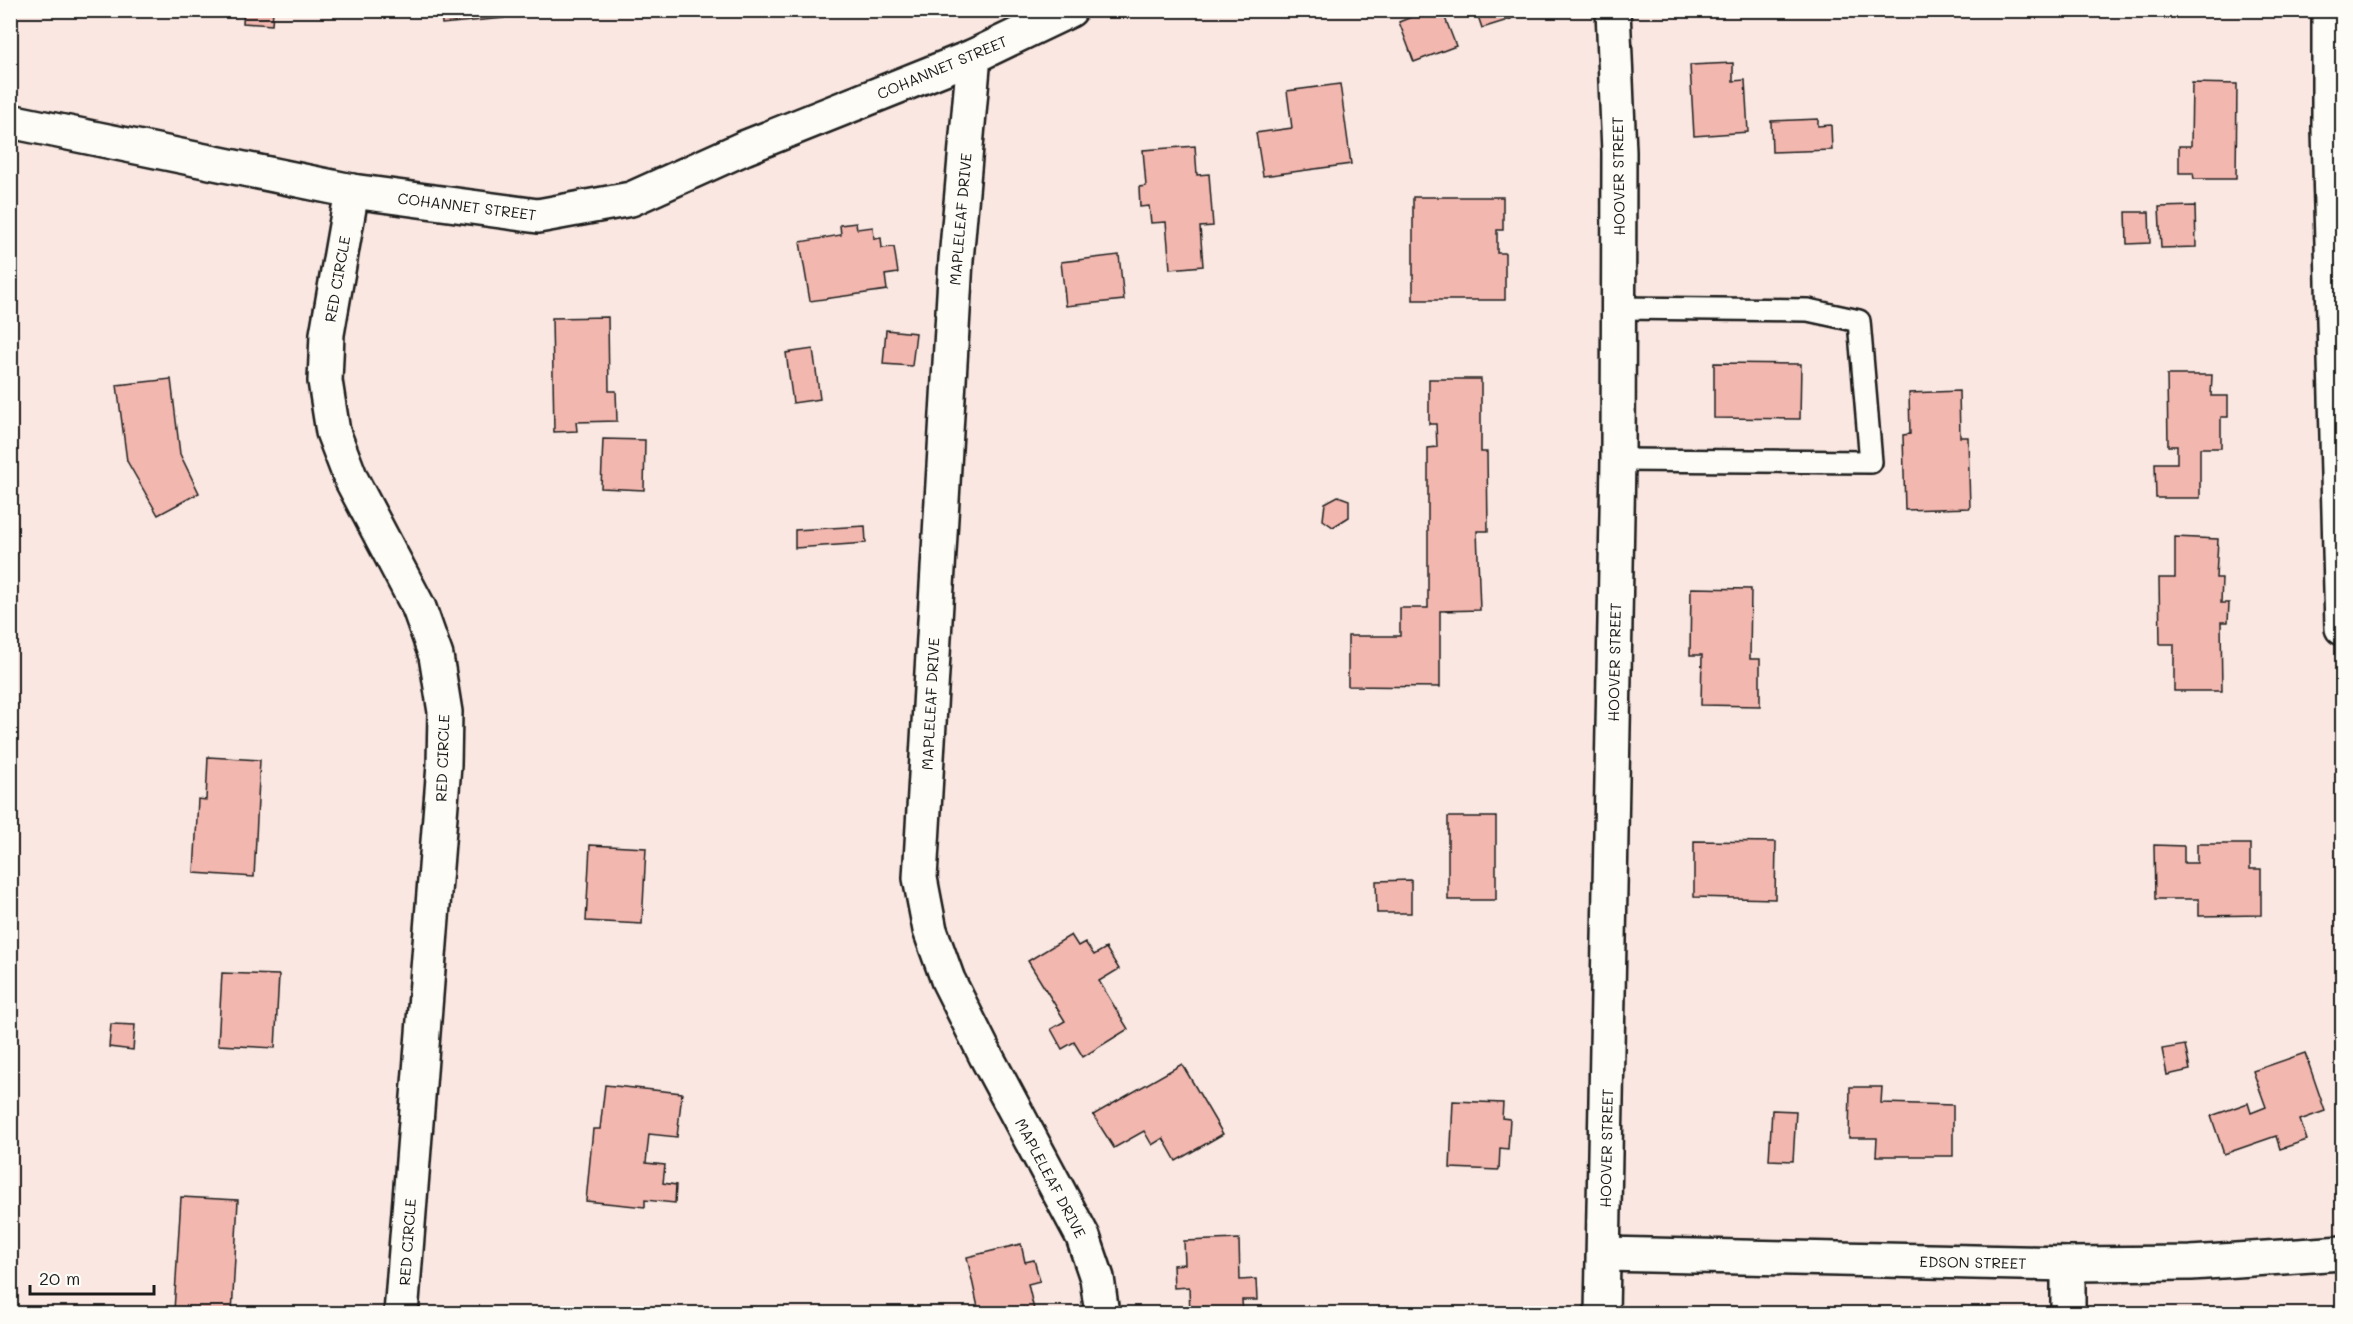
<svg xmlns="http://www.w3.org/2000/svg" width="2353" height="1324" font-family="Mali,sans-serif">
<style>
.building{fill:#f2b7af;stroke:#1c1c1c;stroke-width:1.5}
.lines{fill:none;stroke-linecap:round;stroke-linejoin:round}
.lane-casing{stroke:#1c1c1c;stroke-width:26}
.street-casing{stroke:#1c1c1c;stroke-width:38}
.secondary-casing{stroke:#1c1c1c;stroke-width:38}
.lane{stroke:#fdfcf7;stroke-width:21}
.street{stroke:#fdfcf7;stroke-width:33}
.secondary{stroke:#fdfcf7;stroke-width:33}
.labels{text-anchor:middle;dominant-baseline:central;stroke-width:5;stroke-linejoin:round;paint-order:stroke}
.street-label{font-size:15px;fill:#1c1c1c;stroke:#fdfcf7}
</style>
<rect width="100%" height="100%" fill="#fae7e1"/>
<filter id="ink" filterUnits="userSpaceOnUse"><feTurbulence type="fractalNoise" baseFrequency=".0167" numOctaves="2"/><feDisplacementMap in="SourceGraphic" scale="12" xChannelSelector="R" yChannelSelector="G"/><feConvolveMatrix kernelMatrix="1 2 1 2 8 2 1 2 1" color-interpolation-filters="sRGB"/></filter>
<g filter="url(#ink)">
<!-- building -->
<g class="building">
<polygon points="244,10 273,10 272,25 243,23"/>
<polygon points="441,10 503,10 504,18 442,24"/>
<polygon points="1429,10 1442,10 1456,46 1414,62 1399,22"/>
<polygon points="1476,10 1509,10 1511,19 1482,28"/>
<polygon points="1733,63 1733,81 1745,80 1748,132 1694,136 1690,65"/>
<polygon points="2192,83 2237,84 2236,179 2194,179 2193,173 2179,173 2179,146 2191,146"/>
<polygon points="1340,84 1351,164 1263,176 1256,133 1292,128 1287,91"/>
<polygon points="1818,119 1818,126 1831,125 1832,150 1772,152 1771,121"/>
<polygon points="1195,146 1197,175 1209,174 1213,226 1200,227 1203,266 1170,269 1166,222 1151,223 1149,206 1140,207 1139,187 1146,186 1143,150"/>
<polygon points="1413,197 1503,197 1503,230 1497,230 1497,253 1505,253 1505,300 1413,300"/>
<polygon points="2195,206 2196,247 2161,248 2159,207"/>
<polygon points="2126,212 2149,212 2150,243 2127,244"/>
<polygon points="856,223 857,229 873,227 874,239 881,238 882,248 894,247 898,273 885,275 887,290 810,301 800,242 841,235 840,225"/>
<polygon points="1119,255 1124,300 1066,306 1061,262"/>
<polygon points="608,317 609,391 616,391 617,421 576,422 577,431 554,432 552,318"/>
<polygon points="886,330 916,333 912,366 883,364"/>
<polygon points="813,349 820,399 793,403 786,353"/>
<polygon points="1714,363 1801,364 1800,419 1714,418"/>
<polygon points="2167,375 2212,375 2211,396 2228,396 2228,417 2221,417 2221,448 2200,448 2200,498 2156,498 2155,463 2177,463 2177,446 2168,446"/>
<polygon points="171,379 180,454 199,493 158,515 127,461 117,385"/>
<polygon points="1429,379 1481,379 1481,452 1487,452 1488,531 1477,531 1480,610 1440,611 1440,687 1348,686 1348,636 1400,636 1400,608 1428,608 1428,448 1437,447 1436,424 1429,424"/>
<polygon points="1959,391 1960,437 1968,437 1970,508 1905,510 1903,435 1910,434 1909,393"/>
<polygon points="603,439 645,440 644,490 601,488"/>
<polygon points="1338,496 1349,500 1349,517 1333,527 1323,520 1325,503"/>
<polygon points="865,526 866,543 795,548 795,530"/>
<polygon points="2175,537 2218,539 2216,578 2222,578 2221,603 2229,603 2228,622 2221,622 2222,691 2174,691 2174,644 2160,644 2159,578 2175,578"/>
<polygon points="1691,588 1751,589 1750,659 1760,659 1760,706 1701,705 1702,655 1690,655"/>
<polygon points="208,757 260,760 254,877 194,873 198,799 206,800"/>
<rect x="1448" y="817" width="48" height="83"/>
<polygon points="1694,841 1776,842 1775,899 1694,897"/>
<polygon points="2197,844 2250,844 2250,869 2261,869 2261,915 2199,916 2199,899 2155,899 2154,845 2184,846 2184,863 2197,863"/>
<polygon points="590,845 646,848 642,924 586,921"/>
<polygon points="1411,880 1411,913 1377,913 1376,881"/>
<polygon points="1071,935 1078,946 1085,942 1094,955 1106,948 1119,969 1099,981 1128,1029 1083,1057 1074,1042 1062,1049 1051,1029 1065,1021 1028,961"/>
<polygon points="222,973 279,975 275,1048 218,1045"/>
<polygon points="111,1024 135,1025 133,1050 109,1047"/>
<polygon points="2185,1045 2190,1070 2167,1075 2162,1049"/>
<polygon points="2305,1053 2325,1111 2300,1120 2307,1140 2280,1149 2276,1136 2224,1154 2211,1116 2248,1103 2251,1113 2266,1107 2253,1071"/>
<polygon points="1182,1064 1223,1134 1176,1161 1163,1138 1152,1145 1144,1131 1114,1148 1093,1115"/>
<polygon points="605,1085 682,1093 677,1137 649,1134 646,1163 665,1165 663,1183 676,1185 675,1203 645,1200 645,1207 586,1201 593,1129 600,1129"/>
<polygon points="1850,1087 1882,1087 1881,1103 1953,1105 1953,1156 1876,1156 1877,1138 1849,1138"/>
<polygon points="1453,1101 1503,1103 1502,1118 1510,1119 1508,1149 1500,1148 1499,1170 1450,1168"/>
<polygon points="1772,1110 1796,1111 1793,1161 1769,1160"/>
<polygon points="181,1197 238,1200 232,1314 174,1311"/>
<polygon points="1239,1239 1240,1280 1256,1279 1257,1300 1242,1300 1243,1314 1190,1314 1189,1287 1174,1288 1173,1265 1185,1264 1184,1241"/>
<polygon points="1021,1244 1025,1262 1034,1260 1040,1281 1028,1284 1035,1314 971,1314 979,1312 967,1257"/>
</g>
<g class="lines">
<defs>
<polyline id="lane" points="1618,460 1871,462 1859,321 1808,310 1618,308"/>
<g id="street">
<polyline points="974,56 956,260 920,878 930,930 948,980 986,1056 1083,1237 1097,1278 1102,1314"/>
<polyline points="10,121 352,191 538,216 631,199 744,148 974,56 1070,10"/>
<polyline points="352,191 327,334 325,381 333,432 351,479 419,608 436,656 445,712 444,765 401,1314"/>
<polyline points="1604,1254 2068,1264 2191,1263 2342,1253"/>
<polyline points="1602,1314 1618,460 1619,152 1613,10"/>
<polyline points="2068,1314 2068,1264"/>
</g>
<polyline id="secondary" points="2329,10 2329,128 2342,628"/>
</defs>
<!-- lane casing -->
<use href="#lane" class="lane-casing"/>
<!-- street casing -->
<use href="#street" class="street-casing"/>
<!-- secondary casing -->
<use href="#secondary" class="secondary-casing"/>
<!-- lane -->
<use href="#lane" class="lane"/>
<!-- street -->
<use href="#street" class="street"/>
<!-- secondary -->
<use href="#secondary" class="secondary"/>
</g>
</g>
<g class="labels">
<!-- street labels -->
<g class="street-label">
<text transform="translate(942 67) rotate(-23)">COHANNET STREET</text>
<text transform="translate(1618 176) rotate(-91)">HOOVER STREET</text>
<text transform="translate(467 206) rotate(7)">COHANNET STREET</text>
<text transform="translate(960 219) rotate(-85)">MAPLELEAF DRIVE</text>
<text transform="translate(337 279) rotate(-80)">RED CIRCLE</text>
<text transform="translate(1614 662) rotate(-89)">HOOVER STREET</text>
<text transform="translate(930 704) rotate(-87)">MAPLELEAF DRIVE</text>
<text transform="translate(442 758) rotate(-88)">RED CIRCLE</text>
<text transform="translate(1606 1148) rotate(-89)">HOOVER STREET</text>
<text transform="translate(1051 1178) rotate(62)">MAPLELEAF DRIVE</text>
<text transform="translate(407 1242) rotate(-86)">RED CIRCLE</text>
<text transform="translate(1973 1262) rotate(1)">EDSON STREET</text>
</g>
</g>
<!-- margin -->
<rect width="2353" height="1324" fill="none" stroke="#fdfcf7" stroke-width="36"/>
<rect x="18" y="18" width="2317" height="1288" fill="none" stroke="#1c1c1c" stroke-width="2" filter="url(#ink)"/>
<!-- scale -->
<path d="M30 1285v9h124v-9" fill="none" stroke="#1c1c1c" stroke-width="3"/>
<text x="39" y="1285" font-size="18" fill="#1c1c1c" stroke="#fdfcf7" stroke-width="4.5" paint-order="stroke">20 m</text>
</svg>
